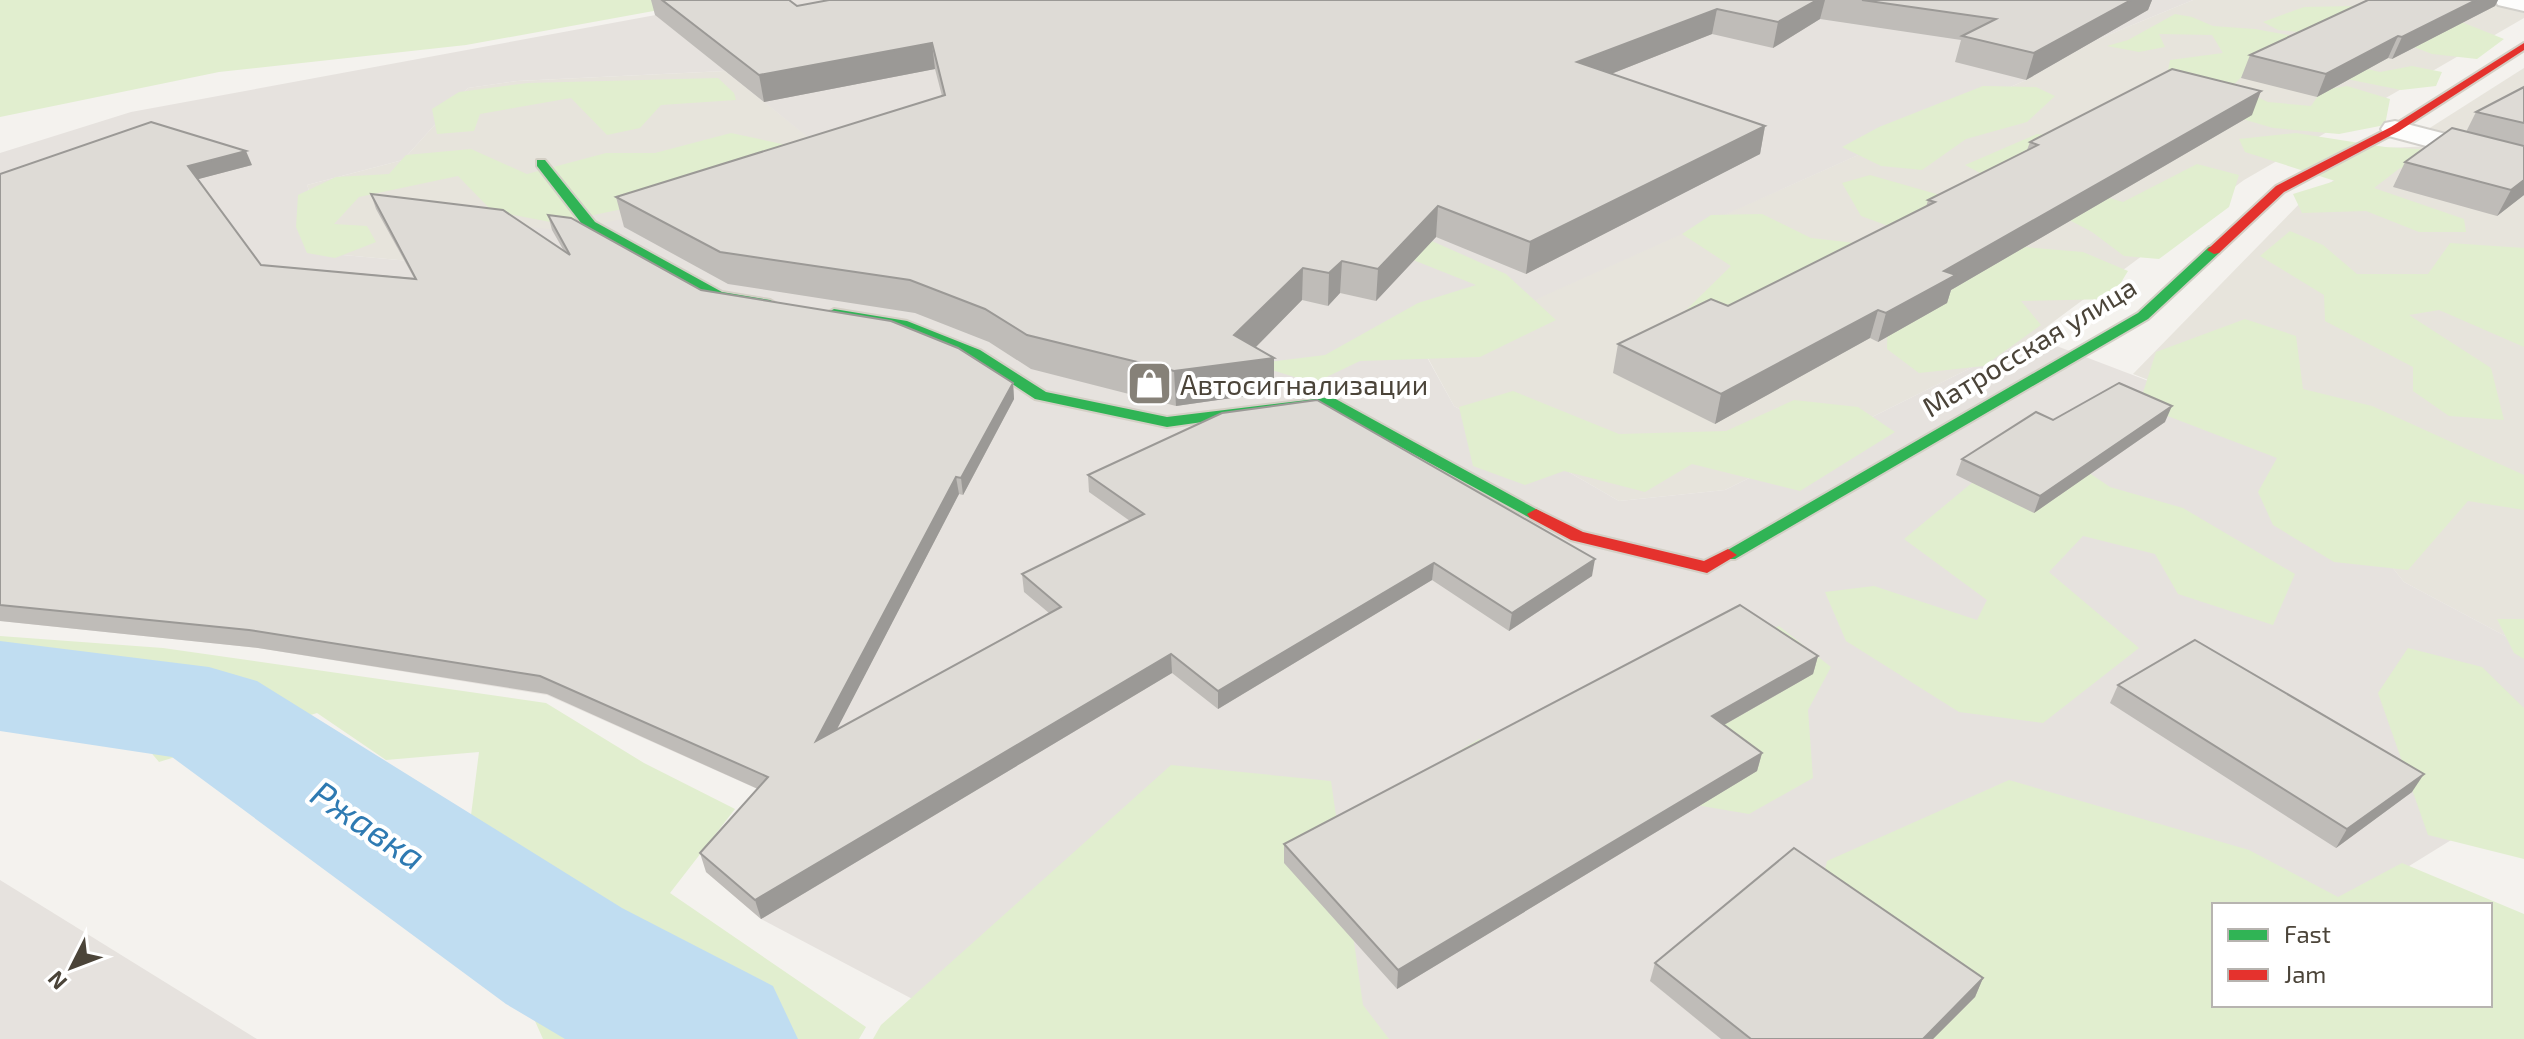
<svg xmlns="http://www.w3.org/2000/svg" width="2524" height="1039" font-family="'Exo 2',sans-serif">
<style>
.residential{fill:#e7e4dc}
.industrial{fill:#e6e2de;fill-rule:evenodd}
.green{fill:#e1eecf;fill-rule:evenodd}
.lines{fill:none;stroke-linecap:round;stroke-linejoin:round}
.river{fill:#c0ddf1;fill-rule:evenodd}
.street-casing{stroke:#d2d0cb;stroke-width:4}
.fast-casing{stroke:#d3cfc5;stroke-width:4}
.jam-casing{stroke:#d3cfc5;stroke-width:4}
.street{fill:#fdfdfc;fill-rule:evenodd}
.fast{fill:#30b455;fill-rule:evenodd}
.jam{fill:#e5322d;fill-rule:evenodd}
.wall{fill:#bfbcb8}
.shaded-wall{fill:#9b9996}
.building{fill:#dedbd6;stroke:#9b9996;stroke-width:2}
.labels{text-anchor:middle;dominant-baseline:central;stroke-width:8;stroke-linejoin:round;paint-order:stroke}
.street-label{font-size:28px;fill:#4b4439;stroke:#fff}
.poi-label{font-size:28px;fill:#4b4439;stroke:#fff;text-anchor:start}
.near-water-label{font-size:36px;font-style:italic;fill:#2e7ab2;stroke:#fff}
</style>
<rect width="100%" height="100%" fill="#f4f2ee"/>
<!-- residential -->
<g class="residential">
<polygon points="2193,0 2489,0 2524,13 2524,18 2244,180 2033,337 1725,490 1619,501 1454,406 1423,349 2026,80 2096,40"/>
<polygon points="2524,68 2524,157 2425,131"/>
<polygon points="725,71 836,159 707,201 432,263 332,254 307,185 403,160 468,88 517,81"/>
<polygon points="2433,146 2524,171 2524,646 2404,582 2285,433 2133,374 2305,198 2387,148"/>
</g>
<!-- industrial -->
<g class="industrial">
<path d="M737,0H2193L2096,40L2026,80L1423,350L1454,406L1619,501L1725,490L2033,337L2285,433L2404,582L2524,646V795L2346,905H2214L2129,1039H988L761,919L706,872L773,796L547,695L258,648L0,621V153L131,112ZM725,71L835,159L707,201L566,231L494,223L432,263L332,254L307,185L403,160L468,88L517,81Z"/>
<polygon points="0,880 257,1039 0,1039"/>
</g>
<!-- green -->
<g class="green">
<polygon points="0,0 714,0 466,45 219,72 0,117"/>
<polygon points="2355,6 2405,19 2464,23 2504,39 2477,59 2432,54 2365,28 2317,34 2278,30 2263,22 2304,7"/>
<polygon points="2175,14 2192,17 2213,26 2255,29 2333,43 2363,68 2380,72 2412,66 2442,72 2436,86 2401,90 2307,71 2248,71 2232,86 2268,102 2311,106 2322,90 2347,86 2390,99 2385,125 2339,134 2273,128 2229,115 2167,76 2170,60 2223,53 2212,35 2159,34 2165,47 2139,52 2107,46 2128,40"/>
<polygon points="718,78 734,93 736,100 661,105 640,128 607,135 571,98 480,114 474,131 437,134 432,109 459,92 528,83"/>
<polygon points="1983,86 2036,87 2055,96 2027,122 1966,139 1922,170 1881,166 1842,147 1879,127"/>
<polygon points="731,133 782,144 796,157 703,192 556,223 492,211 458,176 359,197 334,224 367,226 376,242 335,258 307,253 296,227 298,195 336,177 389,174 406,155 471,149 527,174 606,153 655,153"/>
<polygon points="2296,133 2385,147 2479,153 2473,174 2400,168 2374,188 2464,219 2466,232 2419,232 2366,211 2302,213 2293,194 2335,181 2245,152 2239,139"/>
<polygon points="2037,134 2059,136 2053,182 2123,202 2197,164 2239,175 2229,207 2159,259 2124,256 2092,232 1965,165"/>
<polygon points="1870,175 1947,197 1942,240 2083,252 2128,271 2111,299 2021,301 2041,325 1984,366 1919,373 1887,349 1888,290 1791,328 1681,315 1731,266 1682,234 1711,215 1762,214 1811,238 1891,247 1913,235 1861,216 1842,183"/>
<polygon points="1405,229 1506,274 1556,320 1480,357 1360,361 1314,383 1252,364 1325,355 1418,303 1476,285 1363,240"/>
<polygon points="2290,231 2323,245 2357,274 2428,274 2450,243 2524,248 2524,347 2439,310 2409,315 2491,368 2504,420 2449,416 2413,391 2413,367 2325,321 2324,295 2260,256"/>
<polygon points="2245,319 2296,336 2303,389 2372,406 2524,475 2524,510 2468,501 2408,570 2334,562 2273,525 2258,492 2277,458 2139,405 2156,352"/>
<polygon points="1513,391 1619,434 1726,431 1794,400 1858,407 1895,432 1800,491 1692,464 1645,492 1564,471 1525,485 1473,466 1459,407"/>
<polygon points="2061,454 2110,487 2183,508 2295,574 2273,625 2178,594 2155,554 2083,536 2049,572 2139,648 2043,723 1959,712 1846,641 1825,592 1874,586 1977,620 1987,600 1904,539 2002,458"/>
<polygon points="2497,619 2524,619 2524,659 2514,653"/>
<polygon points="1779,626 1831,667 1808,710 1813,778 1749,814 1441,762 1479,739 1568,777 1708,769 1747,742 1676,698 1740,644"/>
<polygon points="0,636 163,648 546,703 644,763 735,809 670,893 866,1027 859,1039 543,1039 510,965 551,907 468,839 479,752 386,760 317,713 159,762 127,724 0,717"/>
<polygon points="2408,648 2482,667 2524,708 2524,859 2428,835 2378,693"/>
<polygon points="1171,765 1331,781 1363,1005 1389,1039 873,1039 881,1025"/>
<path d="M2009,780L2249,850L2338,897L2402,863L2524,914V1039H1729L1790,1019L1827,861ZM2214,905H2490V1005H2214Z"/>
</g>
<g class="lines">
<!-- river -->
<polygon class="river" points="0,641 209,667 257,681 622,908 773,986 798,1039 565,1039 506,1004 172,757 0,731"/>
<defs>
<g id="street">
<polygon points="2495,0 2524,0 2524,11 2498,5"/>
<polygon points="2395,121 2524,154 2524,172 2385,135 2381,129 2385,123"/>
</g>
<g id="fast">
<polygon points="537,160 545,160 595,222 722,292 770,300 777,304 770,308 713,299 585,228 537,166"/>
<polygon points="2214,246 2221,250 2219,253 2148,319 1735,559 1721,559 1719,555 2138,313 2209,247"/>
<polygon points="834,309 907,321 980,350 1046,392 1167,417 1332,397 1545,514 1536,519 1530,518 1324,405 1167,427 1035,399 970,356 899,328 829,316 827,313"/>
</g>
<g id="jam">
<polygon points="2524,43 2524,50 2399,131 2284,192 2219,253 2214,254 2207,250 2276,186 2391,127"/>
<polygon points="1536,509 1583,532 1704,561 1728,549 1737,555 1707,573 1571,540 1530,518 1527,514"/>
</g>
</defs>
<!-- street casing -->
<use href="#street" class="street-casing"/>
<!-- fast casing -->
<use href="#fast" class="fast-casing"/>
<!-- jam casing -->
<use href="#jam" class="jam-casing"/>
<!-- street -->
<use href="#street" class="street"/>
<!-- fast -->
<use href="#fast" class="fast"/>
<!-- jam -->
<use href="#jam" class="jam"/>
</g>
<!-- wall -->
<g class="wall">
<polygon points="651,0 789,0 797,6 829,0 2152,0 2148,10 2026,80 1955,62 1961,40 1820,19 1773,48 1712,34 1611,74 1765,126 1760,154 1526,274 1436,237 1376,301 1340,293 1328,306 1302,300 1256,347 1274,358 1274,392 1176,406 1031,369 989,342 915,313 728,284 624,227 616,197 942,96 935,69 764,102 655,15"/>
<polygon points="2368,0 2498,0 2495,6 2392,59 2388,58 2317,97 2241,78 2250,55"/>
<polygon points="2524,87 2524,195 2497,216 2393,187 2405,162 2466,132 2476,112"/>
<polygon points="2252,115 1951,290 1947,303 1878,342 1870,338 1715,424 1613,373 1618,344 1728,306 1926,207 1928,200 2027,150 2030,142"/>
<polygon points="252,165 198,179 261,265 414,278 376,209 371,194 564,251 552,230 548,215 701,290 1013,383 1014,399 963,495 959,494 836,730 1049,613 1024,592 1022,574 1130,521 1089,492 1088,475 1592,576 1509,631 1432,580 1218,709 1172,673 761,919 706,872 700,853 758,789 547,694 258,648 0,621 0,174"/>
<polygon points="2053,420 2165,422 2034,513 1956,475 1962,459"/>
<polygon points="1818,656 1813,674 1724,725 1762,753 1757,771 1397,989 1284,863 1284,844"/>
<polygon points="2118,685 2412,792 2336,848 2110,703"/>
<polygon points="1655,963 1983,978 1975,997 1933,1039 1721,1039 1650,981"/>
</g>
<!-- shaded-wall -->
<g class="shaded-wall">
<polygon points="1817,0 1825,0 1820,19 1773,48 1778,22"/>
<polygon points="2131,0 2152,0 2148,10 2026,80 2034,53"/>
<polygon points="2476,0 2498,0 2495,6 2392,59 2402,37"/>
<polygon points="1717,9 1712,34 1573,89 1577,62"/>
<polygon points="2398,36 2388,58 2317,97 2326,74"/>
<polygon points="932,43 935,69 764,102 759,75"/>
<polygon points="2261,91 2252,115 1951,290 1947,303 1878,342 1886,313 1944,271"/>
<polygon points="1765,126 1760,154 1526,274 1530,242"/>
<polygon points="246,151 252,165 195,180 188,166"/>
<polygon points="2524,180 2524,195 2497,216 2511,190"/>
<polygon points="1438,206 1436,237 1376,301 1378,269"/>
<polygon points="1342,261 1340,293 1328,306 1329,273"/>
<polygon points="1303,268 1302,300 1241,362 1274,358 1274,392 1176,406 1174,371"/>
<polygon points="1878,310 1870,338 1715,424 1721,394"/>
<polygon points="1013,383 1014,399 963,495 961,478"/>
<polygon points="2172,406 2165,422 2034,513 2040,496"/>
<polygon points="956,477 959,494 821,760 816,741"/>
<polygon points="1595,559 1592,576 1509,631 1512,613"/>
<polygon points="1434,563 1432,580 1218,709 1218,691"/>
<polygon points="1171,654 1172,673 761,919 755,900"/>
<polygon points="1818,656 1813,674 1708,734 1712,716"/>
<polygon points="1762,753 1757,771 1397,989 1398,970"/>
<polygon points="2424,774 2412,792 2336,848 2347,829"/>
<polygon points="1983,978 1975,997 1933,1039 1923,1039"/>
</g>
<!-- building -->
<g class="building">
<polygon points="662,0 789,0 797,6 829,0 1817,0 1778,22 1717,9 1577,62 1765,126 1530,242 1438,206 1378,269 1342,261 1329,273 1303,268 1234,335 1274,358 1174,371 1027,335 985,309 910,280 720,252 616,197 945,95 932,43 759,75"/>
<polygon points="1862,0 2131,0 2034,53 1962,36 1996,19"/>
<polygon points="2368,0 2476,0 2402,37 2398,36 2326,74 2250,55"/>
<polygon points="2172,69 2261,91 1944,271 1956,275 1886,313 1878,310 1721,394 1618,344 1711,299 1728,306 1935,202 1928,200 2038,145 2030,142"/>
<polygon points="2524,87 2524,123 2476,112"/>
<polygon points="151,122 246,151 188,166 261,265 416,279 371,194 503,210 570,255 548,215 571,218 701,290 891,321 958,348 1013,383 961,478 956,477 816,741 1061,607 1022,574 1144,514 1088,475 1222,413 1317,400 1595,559 1512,613 1434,563 1218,691 1171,654 755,900 700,853 768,777 540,676 249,630 0,605 0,174"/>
<polygon points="2452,128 2524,146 2524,180 2511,190 2405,162"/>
<polygon points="2119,383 2172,406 2040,496 1962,459 2036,412 2053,420"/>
<polygon points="1740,605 1818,656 1712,716 1762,753 1398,970 1284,844"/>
<polygon points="2195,640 2424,774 2347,829 2118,685"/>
<polygon points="1794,848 1983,978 1923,1039 1751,1039 1655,963"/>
</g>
<!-- icons -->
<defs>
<symbol id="shop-square" viewBox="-11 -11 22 22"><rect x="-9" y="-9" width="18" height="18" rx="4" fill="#868178" stroke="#fff"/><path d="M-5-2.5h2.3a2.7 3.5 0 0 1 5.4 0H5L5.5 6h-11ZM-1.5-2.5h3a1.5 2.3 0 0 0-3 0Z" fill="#fff"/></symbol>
</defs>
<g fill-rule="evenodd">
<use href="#shop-square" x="1124" y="358" width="51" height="51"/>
</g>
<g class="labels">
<!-- street labels -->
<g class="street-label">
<text transform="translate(2029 346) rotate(-31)">Матросская улица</text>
</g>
<!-- poi labels -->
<g class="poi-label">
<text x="1180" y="384">Автосигнализации</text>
</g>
<!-- near-water labels -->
<g class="near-water-label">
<text transform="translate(369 824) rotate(34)">Ржавка</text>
</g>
</g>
<!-- legend -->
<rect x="2212" y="903" width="280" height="104" fill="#ffffff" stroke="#b7b4b0" stroke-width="2"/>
<rect x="2228" y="929" width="40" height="12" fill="#30b455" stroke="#b7b4b0" stroke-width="2"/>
<text x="2284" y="943" font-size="24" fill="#4b4439">Fast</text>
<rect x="2228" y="969" width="40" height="12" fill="#e5322d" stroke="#b7b4b0" stroke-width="2"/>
<text x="2284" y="983" font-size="24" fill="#4b4439">Jam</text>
<!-- north arrow -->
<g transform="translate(72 967) rotate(228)" stroke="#ffffff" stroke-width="6" paint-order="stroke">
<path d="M0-6L14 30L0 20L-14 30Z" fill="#4b4439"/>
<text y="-12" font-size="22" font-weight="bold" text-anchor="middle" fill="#4b4439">N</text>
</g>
</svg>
